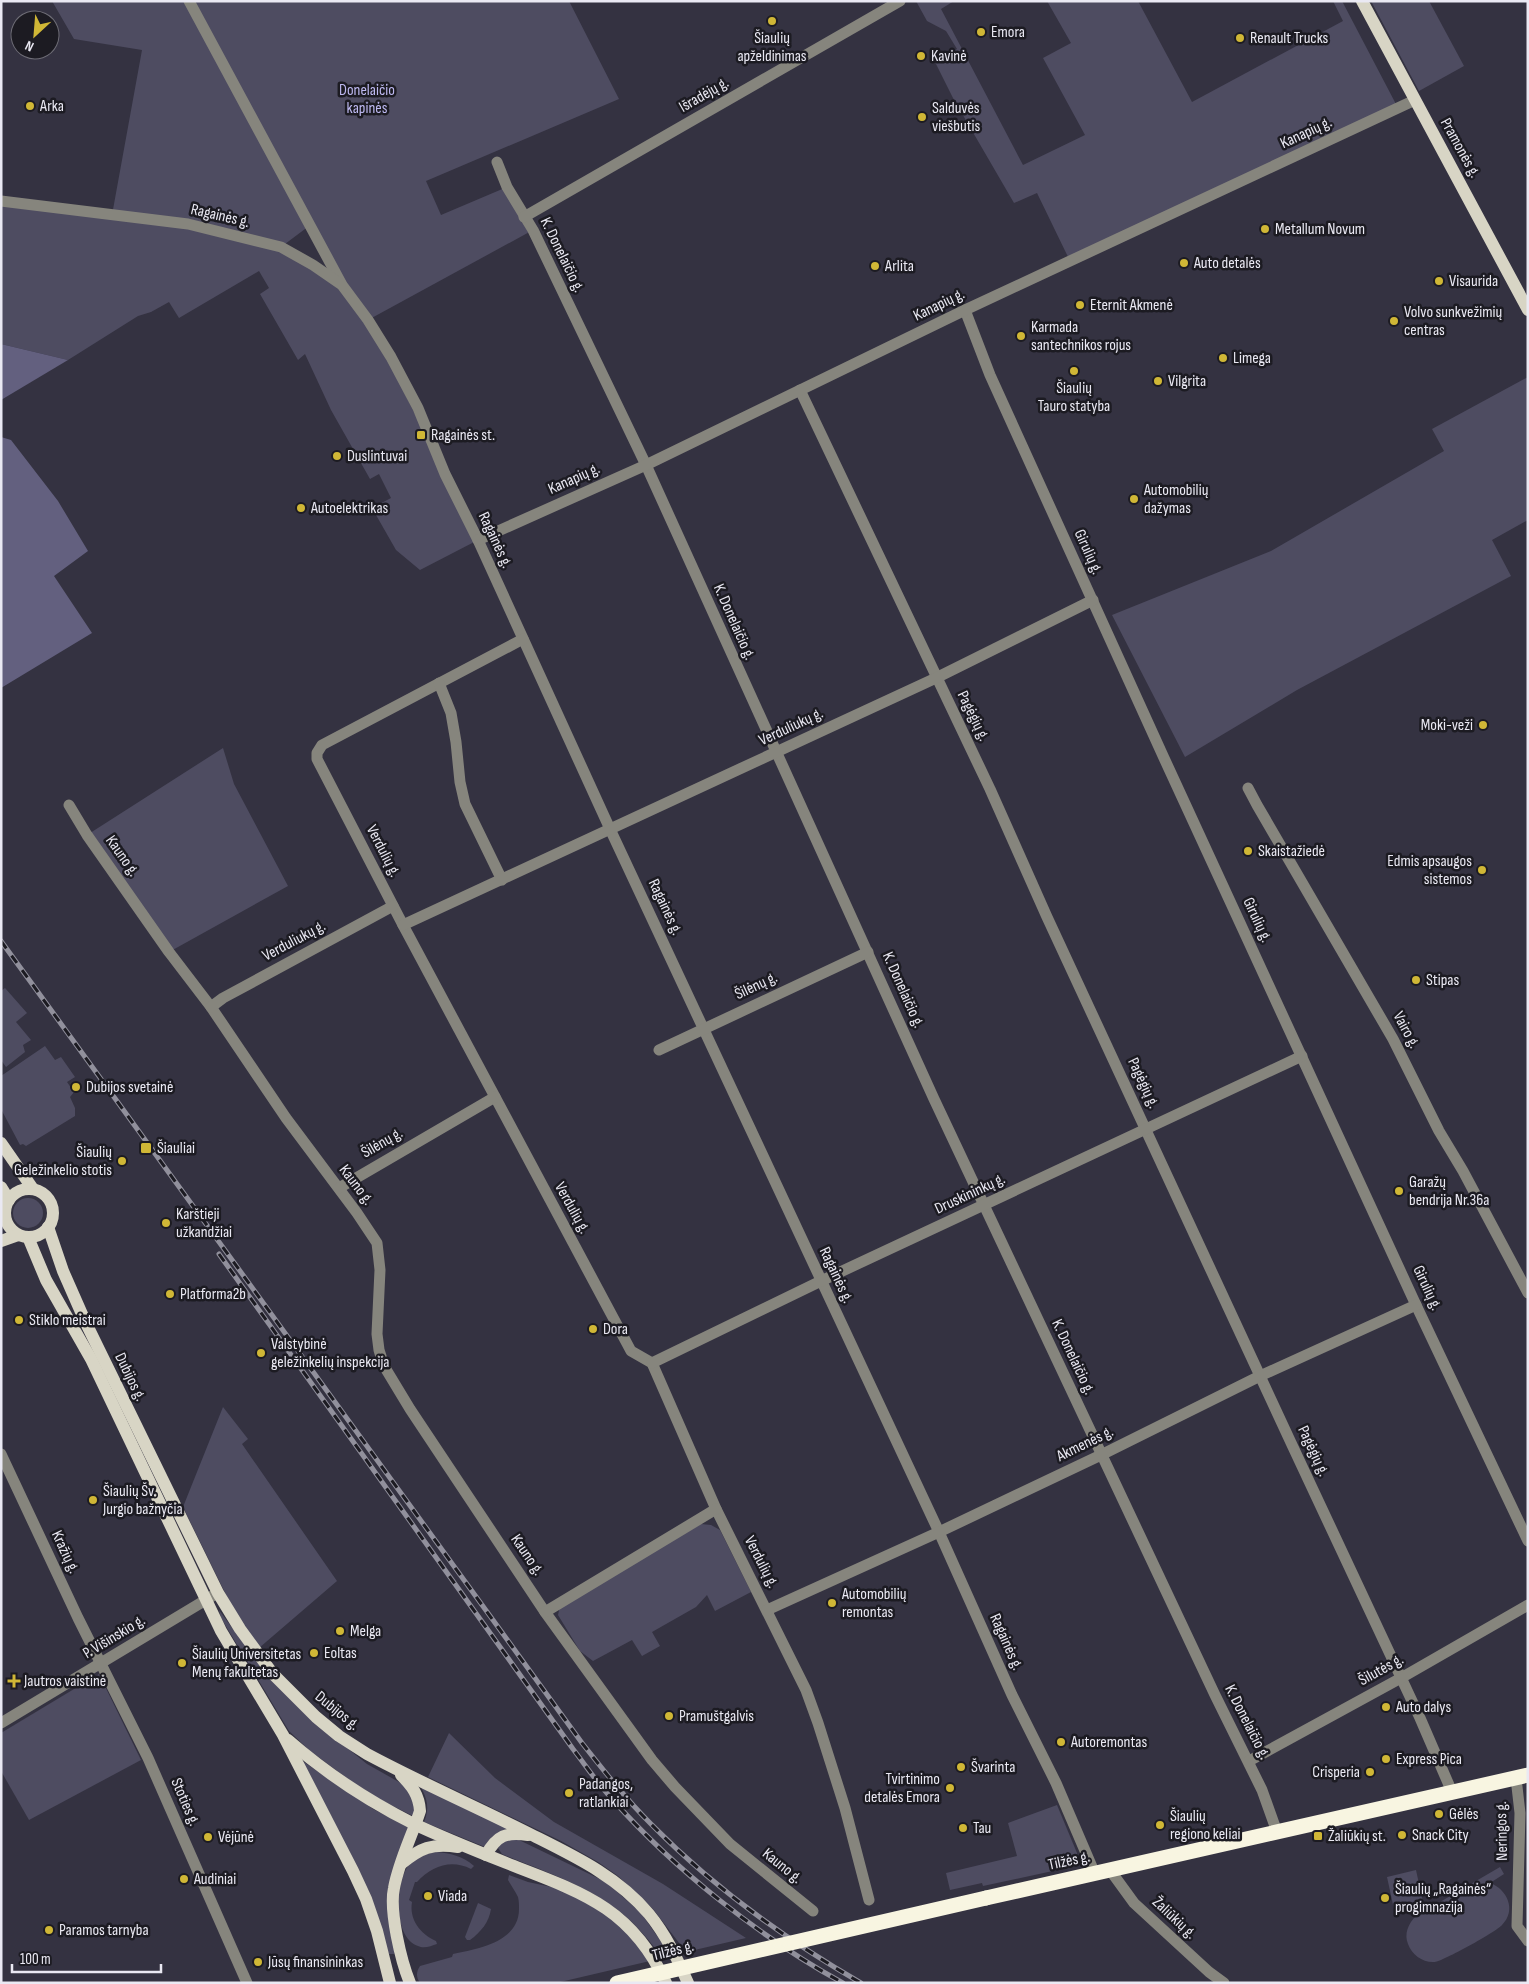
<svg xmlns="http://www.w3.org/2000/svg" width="1529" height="1984" font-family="'Sofia Sans Condensed',sans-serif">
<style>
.green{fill:#4e4c61;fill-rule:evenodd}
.forest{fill:#63607f}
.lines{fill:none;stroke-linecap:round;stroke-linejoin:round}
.minor{stroke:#86857d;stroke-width:11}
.major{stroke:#d8d5c5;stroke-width:12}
.highway{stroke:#f8f5e1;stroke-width:15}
.rail-casing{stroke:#91909c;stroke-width:5}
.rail{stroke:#1c1b22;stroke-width:3;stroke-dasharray:9;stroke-linecap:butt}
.highway-bridge{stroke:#f8f5e1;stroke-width:15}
.poi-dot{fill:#d0b736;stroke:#1c1b22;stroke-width:2}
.labels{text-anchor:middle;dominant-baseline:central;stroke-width:5;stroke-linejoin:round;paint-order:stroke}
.poi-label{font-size:16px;fill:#eae9f3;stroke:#1c1b22;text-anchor:start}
.park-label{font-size:16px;fill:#beb9f1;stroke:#1c1b22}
.street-label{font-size:16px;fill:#eae9f3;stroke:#1c1b22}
</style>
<rect width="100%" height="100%" fill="#343241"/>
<!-- green -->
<g class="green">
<path d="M52,1H569L619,99L426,181L441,215L507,187L533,230L368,320L478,540L420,570L396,550L372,508L391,498L379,474L370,479L331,410L305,354L298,360L260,294L269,288L259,271L179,318L169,302L151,312L138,316L68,360L1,344V201L112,215L142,50L74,39ZM309,226L341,284L281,247Z"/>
<polygon points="916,1 954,1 941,9 1023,165 1085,135 1043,58 1071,43 1047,1 1138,1 1192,102 1343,21 1333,1 1342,1 1398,108 1070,261 1037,193 1014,203 953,98 935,62 957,49 946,31 927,21"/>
<polygon points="1371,1 1429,1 1464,66 1419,91"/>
<polygon points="1528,377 1528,520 1492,540 1511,576 1297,690 1185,757 1112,615 1271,551 1444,451 1432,429"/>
<polygon points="223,748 234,784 288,886 169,952 87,835"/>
<polygon points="5,988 27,1013 16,1022 31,1040 23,1045 25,1052 6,1067 1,1060 1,991"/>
<polygon points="45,1046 55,1060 61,1057 75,1077 67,1082 74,1092 70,1097 75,1108 75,1116 26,1146 23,1144 20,1145 1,1109 1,1076"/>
<circle cx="28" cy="1213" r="15"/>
<polygon points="223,1407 248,1439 242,1444 337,1581 259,1648 235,1613 183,1507"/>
<polygon points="701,1524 711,1525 720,1530 751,1592 715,1611 707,1595 696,1607 652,1632 660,1646 642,1656 632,1640 593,1661 580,1651 558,1615 560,1606"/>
<polygon points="219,1610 258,1663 305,1714 367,1764 406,1786 417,1806 413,1816 381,1800 352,1782 309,1750 289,1731 221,1618"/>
<polygon points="99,1674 141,1760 29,1820 1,1771 1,1733"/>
<polygon points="449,1733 495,1778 554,1822 663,1884 746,1938 686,1952 653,1909 618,1876 598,1862 561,1841 428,1777"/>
<polygon points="298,1758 373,1809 410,1828 391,1877 395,1951 394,1954 389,1954"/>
<path d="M421,1787L507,1828L492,1837L485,1847L424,1822C430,1808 427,1799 421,1787Z"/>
<polygon points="1057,1805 1077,1853 1076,1861 1071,1867 983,1886 982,1883 950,1890 946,1873 1017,1856 1008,1823"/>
<path d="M509,1839L519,1840L606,1882L641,1913L671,1956L661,1958C657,1950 651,1943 645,1936C609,1892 553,1875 502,1854L498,1848L500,1844Z"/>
<path d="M436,1852C450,1853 463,1856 474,1866L471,1869C451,1859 432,1866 417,1882H415L409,1900L412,1902C409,1919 420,1934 436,1941L437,1944C431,1946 424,1949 418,1946C392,1937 395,1879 411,1862C418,1855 427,1854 436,1852Z"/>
<path d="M1500,1867L1504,1874L1490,1883C1507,1889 1517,1910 1502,1925C1496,1932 1443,1961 1435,1962C1423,1963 1412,1955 1408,1944C1404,1934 1408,1924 1416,1916Z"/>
<polygon points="1416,1870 1424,1907 1395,1914 1387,1877"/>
<path d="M509,1875L528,1882L561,1889L604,1913L623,1928L650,1961L556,1983H420C416,1977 416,1972 420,1966L452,1957L453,1954C478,1949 519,1942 519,1909C519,1905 519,1901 518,1897C515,1891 511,1885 508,1880Z"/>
<path d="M478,1903L491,1909C489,1922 481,1932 470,1940H467L465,1937Z"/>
</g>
<!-- forest -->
<g class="forest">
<polygon points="1,344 68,360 1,400"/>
<polygon points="1,437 11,440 58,501 88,551 54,576 92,633 1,688"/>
</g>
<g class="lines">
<!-- minor -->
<g class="minor">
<polyline points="189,1 341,283"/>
<polyline points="497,162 507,187 533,230 646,465 934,1099 1215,1695 1262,1790 1277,1832"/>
<polyline points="1,201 188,224 281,247 313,265 342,285 368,320 391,357 418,408 445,474 478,540 610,829 939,1532 1012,1695 1056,1783 1095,1874"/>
<polyline points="524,217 900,1"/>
<polyline points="965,310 990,375 1164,758 1416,1305 1528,1541"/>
<polyline points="800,390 990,789 1047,917 1293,1447 1420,1718 1452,1792"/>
<polyline points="478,540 646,465 965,310 1415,100"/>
<polyline points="523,639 322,745 317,753 317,759 403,925 631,1351 652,1363 716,1509 806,1690 818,1723 845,1808 869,1900"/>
<polyline points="439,683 451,713 456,742 460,782 465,804 502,880"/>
<polyline points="1248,788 1257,805 1393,1039 1439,1131 1463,1171 1528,1293"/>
<polyline points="69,805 87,835 169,952 211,1007 286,1118 357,1213 377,1243 380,1270 377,1334 379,1350 384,1366 410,1409 545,1612 652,1760 675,1787 730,1844 813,1911"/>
<polyline points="403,925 936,678 1093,600"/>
<polyline points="211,1007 223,998 393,906"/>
<polyline points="659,1050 868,952"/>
<polyline points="339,1188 495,1097"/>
<polyline points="652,1363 821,1281 1302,1056"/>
<polyline points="1,1454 78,1618 148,1758 247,1983"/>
<polyline points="767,1610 939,1532 1101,1455 1260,1376 1416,1305"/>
<polyline points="545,1612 716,1509"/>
<polyline points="1,1723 214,1595"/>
<polyline points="1249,1761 1401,1678 1528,1605"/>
<polyline points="1516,1778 1520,1813 1517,1926 1528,1941"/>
<polyline points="1110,1870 1134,1903 1209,1972 1224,1983"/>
</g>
<!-- major -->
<g class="major">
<polyline points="1362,1 1528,310"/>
<polyline points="1,1143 33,1189"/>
<polyline points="1,1187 9,1200"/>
<circle cx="29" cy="1213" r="24"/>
<path d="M48,1227L63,1271L85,1321L218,1593L240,1629L273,1674L316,1717L339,1736L367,1754C421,1783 479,1808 534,1836C576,1857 618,1877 649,1914C666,1935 677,1958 688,1983"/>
<polyline points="28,1237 46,1280 91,1359 221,1631 283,1735 353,1871 366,1899 377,1931 390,1983"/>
<polyline points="1,1241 18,1235"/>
<path d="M288,1740C327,1774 368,1801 414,1824C448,1840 484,1854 519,1868C587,1894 634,1912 666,1983"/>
<path d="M401,1775C412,1786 419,1795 420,1811C412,1836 399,1861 394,1888C389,1911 401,1961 410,1983"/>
<path d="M486,1855C497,1835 506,1832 528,1835"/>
<path d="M401,1864C420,1848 432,1843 458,1847"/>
</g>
<!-- highway -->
<polyline class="highway" points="986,1898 1528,1775"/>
<defs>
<g id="rail">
<path d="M1,941L582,1743C604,1771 626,1799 651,1824C713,1887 785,1939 861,1983"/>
<path d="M219,1254L573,1749C586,1766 598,1784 613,1800C675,1870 761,1938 843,1983"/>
</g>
</defs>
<!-- rail casing -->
<use href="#rail" class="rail-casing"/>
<!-- rail -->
<use href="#rail" class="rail"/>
<!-- highway-bridge -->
<polyline class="highway-bridge" points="617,1983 986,1898"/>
</g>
<!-- markers -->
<g class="poi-dot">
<circle cx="772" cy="21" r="5"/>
<circle cx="981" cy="32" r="5"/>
<circle cx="1240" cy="38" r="5"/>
<circle cx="921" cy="56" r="5"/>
<circle cx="30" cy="106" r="5"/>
<circle cx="922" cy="117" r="5"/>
<circle cx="1265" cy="229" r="5"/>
<circle cx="1184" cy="263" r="5"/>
<circle cx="875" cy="266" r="5"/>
<circle cx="1439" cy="281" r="5"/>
<circle cx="1080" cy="305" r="5"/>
<circle cx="1394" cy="321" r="5"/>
<circle cx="1021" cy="336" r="5"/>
<circle cx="1223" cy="358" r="5"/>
<circle cx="1074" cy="371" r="5"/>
<circle cx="1158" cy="381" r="5"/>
<rect x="416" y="430" width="10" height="10" rx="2.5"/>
<circle cx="337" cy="456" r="5"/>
<circle cx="1134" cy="499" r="5"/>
<circle cx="301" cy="508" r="5"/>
<circle cx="1483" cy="725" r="5"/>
<circle cx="1248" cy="851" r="5"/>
<circle cx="1482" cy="870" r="5"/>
<circle cx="1416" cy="980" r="5"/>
<circle cx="76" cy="1087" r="5"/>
<rect x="140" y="1142" width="12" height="12" rx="2.5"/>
<circle cx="122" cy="1161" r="5"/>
<circle cx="1399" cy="1191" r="5"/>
<circle cx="166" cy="1223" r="5"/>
<circle cx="170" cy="1294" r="5"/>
<circle cx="19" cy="1320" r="5"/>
<circle cx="593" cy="1329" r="5"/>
<circle cx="261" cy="1353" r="5"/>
<circle cx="93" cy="1500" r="5"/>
<circle cx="832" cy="1603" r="5"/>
<circle cx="340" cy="1631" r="5"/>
<circle cx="314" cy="1653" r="5"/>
<circle cx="182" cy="1663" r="5"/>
<path d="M11.5 1673.5h5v5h5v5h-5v5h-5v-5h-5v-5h5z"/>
<circle cx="1386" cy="1707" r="5"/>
<circle cx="669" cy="1716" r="5"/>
<circle cx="1061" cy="1742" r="5"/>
<circle cx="1386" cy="1759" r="5"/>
<circle cx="961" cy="1767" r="5"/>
<circle cx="1370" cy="1772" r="5"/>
<circle cx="950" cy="1788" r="5"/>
<circle cx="569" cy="1793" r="5"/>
<circle cx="1439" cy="1814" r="5"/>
<circle cx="1160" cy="1825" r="5"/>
<circle cx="963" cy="1828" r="5"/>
<circle cx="1402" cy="1835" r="5"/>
<rect x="1313" y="1831" width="10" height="10" rx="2.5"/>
<circle cx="208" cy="1837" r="5"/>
<circle cx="184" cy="1879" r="5"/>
<circle cx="428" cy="1896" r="5"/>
<circle cx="1385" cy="1898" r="5"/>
<circle cx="49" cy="1930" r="5"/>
<circle cx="258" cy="1962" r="5"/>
</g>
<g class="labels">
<!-- poi labels -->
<g class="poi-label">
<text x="991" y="32">Emora</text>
<text x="772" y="38" text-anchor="middle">Šiaulių<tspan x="772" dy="18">apželdinimas</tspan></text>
<text x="1250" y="38">Renault Trucks</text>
<text x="931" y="56">Kavinė</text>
<text x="40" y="106">Arka</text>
<text x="932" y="108">Salduvės<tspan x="932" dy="18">viešbutis</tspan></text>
<text x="1275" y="229">Metallum Novum</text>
<text x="1194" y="263">Auto detalės</text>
<text x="885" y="266">Arlita</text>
<text x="1449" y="281">Visaurida</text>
<text x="1090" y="305">Eternit Akmenė</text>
<text x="1404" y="312">Volvo sunkvežimių<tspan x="1404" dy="18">centras</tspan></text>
<text x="1031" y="327">Karmada<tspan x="1031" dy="18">santechnikos rojus</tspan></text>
<text x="1233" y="358">Limega</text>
<text x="1168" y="381">Vilgrita</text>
<text x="1074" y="388" text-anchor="middle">Šiaulių<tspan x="1074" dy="18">Tauro statyba</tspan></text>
<text x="431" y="435">Ragainės st.</text>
<text x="347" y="456">Duslintuvai</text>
<text x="1144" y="490">Automobilių<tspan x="1144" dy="18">dažymas</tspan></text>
<text x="311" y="508">Autoelektrikas</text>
<text x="1473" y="725" text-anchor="end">Moki-veži</text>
<text x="1258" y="851">Skaistažiedė</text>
<text x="1472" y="861" text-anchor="end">Edmis apsaugos<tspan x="1472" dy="18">sistemos</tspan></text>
<text x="1426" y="980">Stipas</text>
<text x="86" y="1087">Dubijos svetainė</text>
<text x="157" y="1148">Šiauliai</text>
<text x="112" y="1152" text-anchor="end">Šiaulių<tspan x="112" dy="18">Geležinkelio stotis</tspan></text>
<text x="1409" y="1182">Garažų<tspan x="1409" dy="18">bendrija Nr.36a</tspan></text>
<text x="176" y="1214">Karštieji<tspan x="176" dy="18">užkandžiai</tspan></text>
<text x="180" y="1294">Platforma2b</text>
<text x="29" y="1320">Stiklo meistrai</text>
<text x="603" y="1329">Dora</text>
<text x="271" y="1344">Valstybinė<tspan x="271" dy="18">geležinkelių inspekcija</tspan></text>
<text x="103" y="1491">Šiaulių Šv.<tspan x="103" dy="18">Jurgio bažnyčia</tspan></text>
<text x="842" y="1594">Automobilių<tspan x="842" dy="18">remontas</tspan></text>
<text x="350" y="1631">Melga</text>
<text x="324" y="1653">Eoltas</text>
<text x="192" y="1654">Šiaulių Universitetas<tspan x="192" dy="18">Menų fakultetas</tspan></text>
<text x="24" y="1681">Jautros vaistinė</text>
<text x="1396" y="1707">Auto dalys</text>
<text x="679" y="1716">Pramuštgalvis</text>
<text x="1071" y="1742">Autoremontas</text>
<text x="1396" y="1759">Express Pica</text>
<text x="971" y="1767">Švarinta</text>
<text x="1360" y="1772" text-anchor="end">Crisperia</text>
<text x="940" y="1779" text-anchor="end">Tvirtinimo<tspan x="940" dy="18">detalės Emora</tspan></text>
<text x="579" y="1784">Padangos,<tspan x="579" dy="18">ratlankiai</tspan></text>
<text x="1449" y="1814">Gėlės</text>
<text x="1170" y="1816">Šiaulių<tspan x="1170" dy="18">regiono keliai</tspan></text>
<text x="973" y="1828">Tau</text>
<text x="1412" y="1835">Snack City</text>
<text x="1328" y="1836">Žaliūkių st.</text>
<text x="218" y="1837">Vėjūnė</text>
<text x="194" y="1879">Audiniai</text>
<text x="1395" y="1889">Šiaulių „Ragainės“<tspan x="1395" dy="18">progimnazija</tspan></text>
<text x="438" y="1896">Viada</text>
<text x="59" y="1930">Paramos tarnyba</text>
<text x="268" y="1962">Jūsų finansininkas</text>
</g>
<!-- park labels -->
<g class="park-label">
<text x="367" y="90">Donelaičio<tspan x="367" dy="18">kapinės</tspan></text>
</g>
<!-- street labels -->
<g class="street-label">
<text transform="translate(704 95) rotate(-30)">Išradėjų g.</text>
<text transform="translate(1306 133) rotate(-25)">Kanapių g.</text>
<text transform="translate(1460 148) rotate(61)">Pramonės g.</text>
<text transform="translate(220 216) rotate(13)">Ragainės g.</text>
<text transform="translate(562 255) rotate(64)">K. Donelaičio g.</text>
<text transform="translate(939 305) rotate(-26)">Kanapių g.</text>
<text transform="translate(574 479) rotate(-24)">Kanapių g.</text>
<text transform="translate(495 540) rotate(65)">Ragainės g.</text>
<text transform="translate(1088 552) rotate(66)">Girulių g.</text>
<text transform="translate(734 622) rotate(66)">K. Donelaičio g.</text>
<text transform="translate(973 716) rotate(64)">Pagėgių g.</text>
<text transform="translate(791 727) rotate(-25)">Verduliukų g.</text>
<text transform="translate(383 851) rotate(63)">Verdulių g.</text>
<text transform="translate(122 856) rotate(55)">Kauno g.</text>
<text transform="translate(665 907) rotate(65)">Ragainės g.</text>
<text transform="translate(1257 920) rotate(65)">Girulių g.</text>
<text transform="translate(294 941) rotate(-28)">Verduliukų g.</text>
<text transform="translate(756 986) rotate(-25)">Šilėnų g.</text>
<text transform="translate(903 990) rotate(66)">K. Donelaičio g.</text>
<text transform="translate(1406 1030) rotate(62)">Vairo g.</text>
<text transform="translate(1143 1083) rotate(65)">Pagėgių g.</text>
<text transform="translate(382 1143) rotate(-30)">Šilėnų g.</text>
<text transform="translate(356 1185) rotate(53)">Kauno g.</text>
<text transform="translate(970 1194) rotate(-25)">Druskininkų g.</text>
<text transform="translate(572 1208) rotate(61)">Verdulių g.</text>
<text transform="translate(836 1275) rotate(65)">Ragainės g.</text>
<text transform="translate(1427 1288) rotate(65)">Girulių g.</text>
<text transform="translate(1073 1357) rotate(65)">K. Donelaičio g.</text>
<text transform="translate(130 1377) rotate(64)">Dubijos g.</text>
<text transform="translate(1085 1444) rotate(-26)">Akmenės g.</text>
<text transform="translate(1313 1451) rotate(65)">Pagėgių g.</text>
<text transform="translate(65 1552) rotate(65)">Kražių g.</text>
<text transform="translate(527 1555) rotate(56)">Kauno g.</text>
<text transform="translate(761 1562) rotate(63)">Verdulių g.</text>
<text transform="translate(114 1637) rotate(-31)">P. Višinskio g.</text>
<text transform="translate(1006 1642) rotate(66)">Ragainės g.</text>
<text transform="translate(1381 1670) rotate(-29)">Šilutės g.</text>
<text transform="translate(337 1711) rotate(39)">Dubijos g.</text>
<text transform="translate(1247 1722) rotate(63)">K. Donelaičio g.</text>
<text transform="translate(185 1802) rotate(67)">Stoties g.</text>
<text transform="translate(1502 1831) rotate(-91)">Neringos g.</text>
<text transform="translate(1069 1861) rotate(-12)">Tilžės g.</text>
<text transform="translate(782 1866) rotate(39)">Kauno g.</text>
<text transform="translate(1174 1918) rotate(43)">Žaliūkių g.</text>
<text transform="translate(673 1951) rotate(-14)">Tilžės g.</text>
</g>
</g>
<!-- border -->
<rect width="1529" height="1984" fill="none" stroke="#eae9f3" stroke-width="5"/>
<!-- north arrow -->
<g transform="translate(35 35) rotate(206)"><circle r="24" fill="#1c1b22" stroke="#6e6d76"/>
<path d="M0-4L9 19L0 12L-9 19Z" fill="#d0b736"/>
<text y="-8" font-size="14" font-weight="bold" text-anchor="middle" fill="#eae9f3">N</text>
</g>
<!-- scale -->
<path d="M12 1964v8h149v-8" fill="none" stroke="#eae9f3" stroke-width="2.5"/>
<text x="20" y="1964" font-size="15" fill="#eae9f3" stroke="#1c1b22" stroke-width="4" paint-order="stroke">100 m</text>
</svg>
